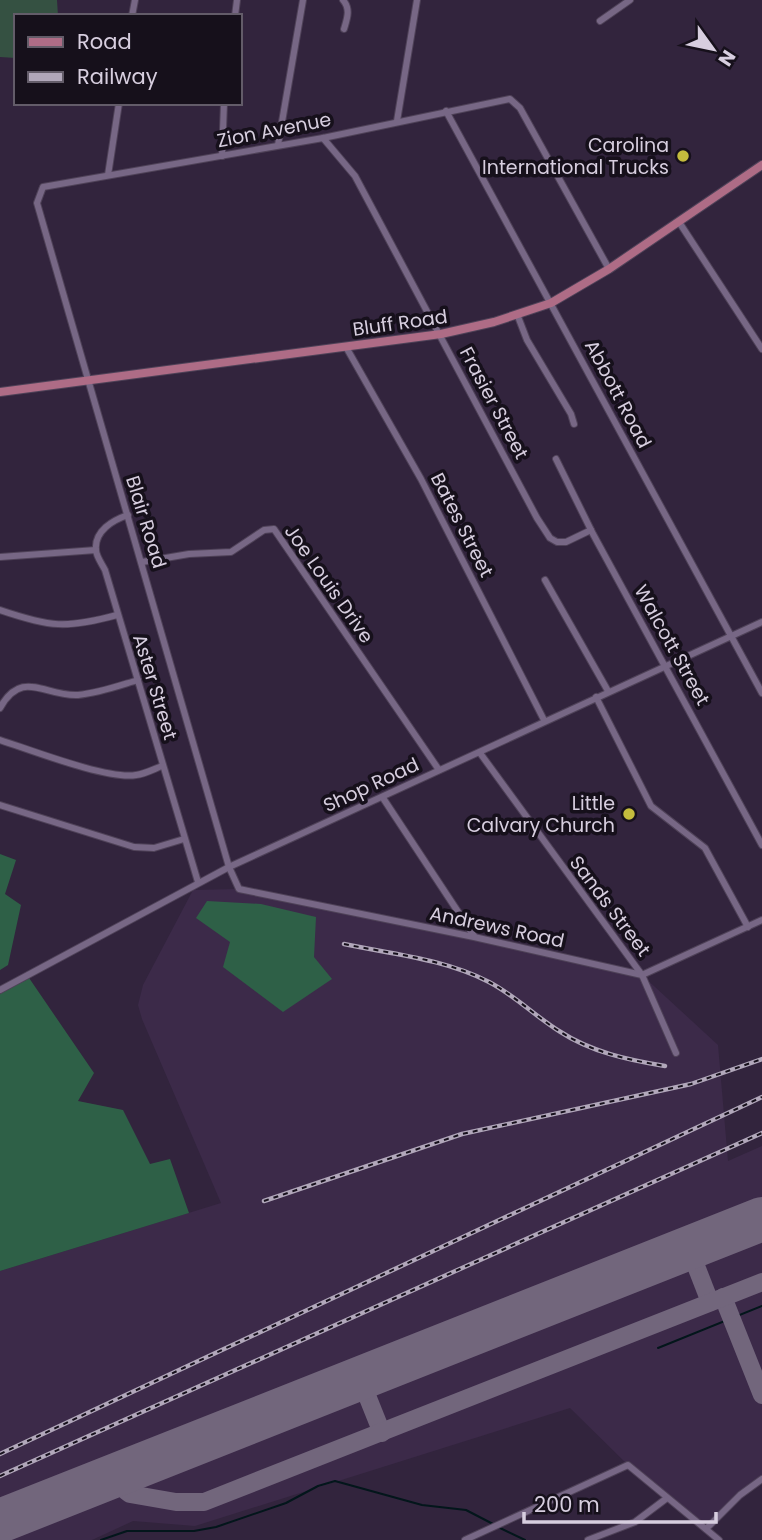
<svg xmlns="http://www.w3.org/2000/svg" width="762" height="1540" font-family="Poppins,sans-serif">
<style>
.built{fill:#3c2a49}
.green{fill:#355142}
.forest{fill:#2e6047}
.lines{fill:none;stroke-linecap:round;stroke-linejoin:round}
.stream{stroke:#03161b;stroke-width:2}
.taxiway{stroke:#72667c;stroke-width:18}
.runway{stroke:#72667c;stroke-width:44}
.minor-casing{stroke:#4f4258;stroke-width:8}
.major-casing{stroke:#4f4258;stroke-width:10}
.minor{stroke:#776785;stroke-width:6}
.major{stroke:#ae6c86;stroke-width:8}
.rail-casing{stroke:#b1a7ba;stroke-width:4.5}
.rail{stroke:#16101b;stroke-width:2;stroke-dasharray:5;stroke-linecap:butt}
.poi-dot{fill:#c4bc3d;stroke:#16101b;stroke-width:2.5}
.labels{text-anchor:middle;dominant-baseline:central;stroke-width:7;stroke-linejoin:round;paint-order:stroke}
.street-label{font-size:19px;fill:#d7cedf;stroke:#16101b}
.poi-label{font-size:19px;fill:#d7cedf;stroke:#16101b;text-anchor:end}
</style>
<rect width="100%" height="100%" fill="#32243d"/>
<!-- built -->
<polygon class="built" points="239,889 642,975 718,1045 728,1161 762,1146 762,1479 706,1529 628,1465 570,1408 195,1526 133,1521 92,1540 0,1540 0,1271 221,1203 142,1019 138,1005 143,985 193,890"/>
<!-- green -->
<polygon class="green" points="0,0 57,0 58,16 16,16 16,58 0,57"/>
<!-- forest -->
<g class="forest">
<polygon points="0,854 16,860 5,894 21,905 8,965 0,970"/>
<polygon points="207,901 261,904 316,917 314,957 332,979 283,1012 223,967 230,942 196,918"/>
<polygon points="27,975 94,1073 78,1101 123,1110 150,1164 170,1159 189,1213 0,1271 0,990"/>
</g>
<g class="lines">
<!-- stream -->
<g class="stream">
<polyline points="658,1348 762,1306"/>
<polyline points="498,1527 525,1540"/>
<polyline points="101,1540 127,1531 194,1531 216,1527 286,1503 318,1486 335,1481 422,1505 466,1510 493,1524"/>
</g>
<!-- taxiway -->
<g class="taxiway">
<polyline points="689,1248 710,1302"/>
<polyline points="723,1297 762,1395"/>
<polyline points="360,1378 382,1433"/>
<polyline points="118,1474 126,1491 130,1494 176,1502 204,1502 762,1282"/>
</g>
<!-- runway -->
<polyline class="runway" points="0,1521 762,1219"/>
<defs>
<g id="minor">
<path d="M343,0C351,9 347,19 344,29"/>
<polyline points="132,16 135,0"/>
<polyline points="235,16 237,0"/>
<polyline points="600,21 630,0"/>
<polyline points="446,111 762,693"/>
<polyline points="397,121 417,0"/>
<polyline points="323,138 355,176 537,518 550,538 557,542 566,542 591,530"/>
<polyline points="278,145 303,0"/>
<polyline points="222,156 224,103"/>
<polyline points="108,175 119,103"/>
<polyline points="679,222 762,349"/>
<polyline points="609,269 520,108 510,99 323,138 43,187 37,203 229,867 239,889 474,937 642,975 762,920"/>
<polyline points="517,314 527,340 571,414 574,424"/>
<polyline points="346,347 421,479 544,720"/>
<polyline points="556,459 593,534 762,845"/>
<path d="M128,515C113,520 94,531 96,550C96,556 102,564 105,570L198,882"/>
<polyline points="0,557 96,550"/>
<polyline points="142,562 189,554 231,552 264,530 274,529 439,770"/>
<polyline points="545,580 608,691"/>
<path d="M0,610C50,627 66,629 117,615"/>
<polyline points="596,697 651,806 705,848 748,927"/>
<path d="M0,708C22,668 45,697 78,695C99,693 118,686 138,680"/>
<path d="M0,740C31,750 108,780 136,775C145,774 154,769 162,766"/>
<polyline points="480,753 642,975 676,1053"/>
<polyline points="383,798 474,936"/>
<polyline points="0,805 134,847 154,848 184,839"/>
<polyline points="0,990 229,867 762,622"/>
<polyline points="706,1529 740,1495 762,1479"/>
<polyline points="465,1540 628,1465 719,1540"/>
<polyline points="588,1540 635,1522 667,1498"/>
</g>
<polyline id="major" points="0,392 441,334 494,322 551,303 609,269 762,165"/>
</defs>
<!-- minor casing -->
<use href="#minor" class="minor-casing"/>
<!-- major casing -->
<use href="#major" class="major-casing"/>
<!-- minor -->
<use href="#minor" class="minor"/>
<!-- major -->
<use href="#major" class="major"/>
<defs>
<g id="rail">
<path d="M344,944C392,954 445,959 489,982C514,995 535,1016 559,1031C591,1052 628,1060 665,1066"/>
<polyline points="264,1201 462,1134 691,1084 762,1059"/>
<polyline points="0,1454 762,1097"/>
<polyline points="0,1476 762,1133"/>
</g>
</defs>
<!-- rail casing -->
<use href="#rail" class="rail-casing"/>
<!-- rail -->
<use href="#rail" class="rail"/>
</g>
<!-- markers -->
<g class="poi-dot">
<circle cx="683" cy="156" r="7"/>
<circle cx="629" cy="814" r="7"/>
</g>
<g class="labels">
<!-- street labels -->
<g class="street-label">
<text transform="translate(274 130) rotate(-11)">Zion Avenue</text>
<text transform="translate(400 323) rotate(-8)">Bluff Road</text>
<text transform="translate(618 394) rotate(62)">Abbott Road</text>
<text transform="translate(494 403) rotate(62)">Frasier Street</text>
<text transform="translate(146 522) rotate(73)">Blair Road</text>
<text transform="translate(462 525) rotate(63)">Bates Street</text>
<text transform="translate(329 584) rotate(55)">Joe Louis Drive</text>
<text transform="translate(672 645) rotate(61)">Walcott Street</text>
<text transform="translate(155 687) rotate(73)">Aster Street</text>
<text transform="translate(371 785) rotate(-25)">Shop Road</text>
<text transform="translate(610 906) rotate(53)">Sands Street</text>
<text transform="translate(497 927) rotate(12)">Andrews Road</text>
</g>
<!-- poi labels -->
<g class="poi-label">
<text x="669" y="145">Carolina<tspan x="669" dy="22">International Trucks</tspan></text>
<text x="615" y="803">Little<tspan x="615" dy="22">Calvary Church</tspan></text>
</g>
</g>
<!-- legend -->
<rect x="14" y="14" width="228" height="91" fill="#16101b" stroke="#635c69" stroke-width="2"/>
<rect x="28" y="37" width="35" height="10" fill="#ae6c86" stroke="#635c69" stroke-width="2"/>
<text x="77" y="49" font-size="21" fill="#d7cedf">Road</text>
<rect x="28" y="72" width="35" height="10" fill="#b1a7ba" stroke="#635c69" stroke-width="2"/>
<text x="77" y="84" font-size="21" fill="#d7cedf">Railway</text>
<!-- north arrow -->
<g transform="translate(713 49) rotate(123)" stroke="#16101b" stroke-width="5" paint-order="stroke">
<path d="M0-5L12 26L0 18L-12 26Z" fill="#d7cedf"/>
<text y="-10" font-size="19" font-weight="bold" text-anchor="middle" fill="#d7cedf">N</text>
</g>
<!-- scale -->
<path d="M524 1512v10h192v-10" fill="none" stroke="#d7cedf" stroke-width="3.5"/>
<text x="534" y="1512" font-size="21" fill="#d7cedf" stroke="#16101b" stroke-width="5" paint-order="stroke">200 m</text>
</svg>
